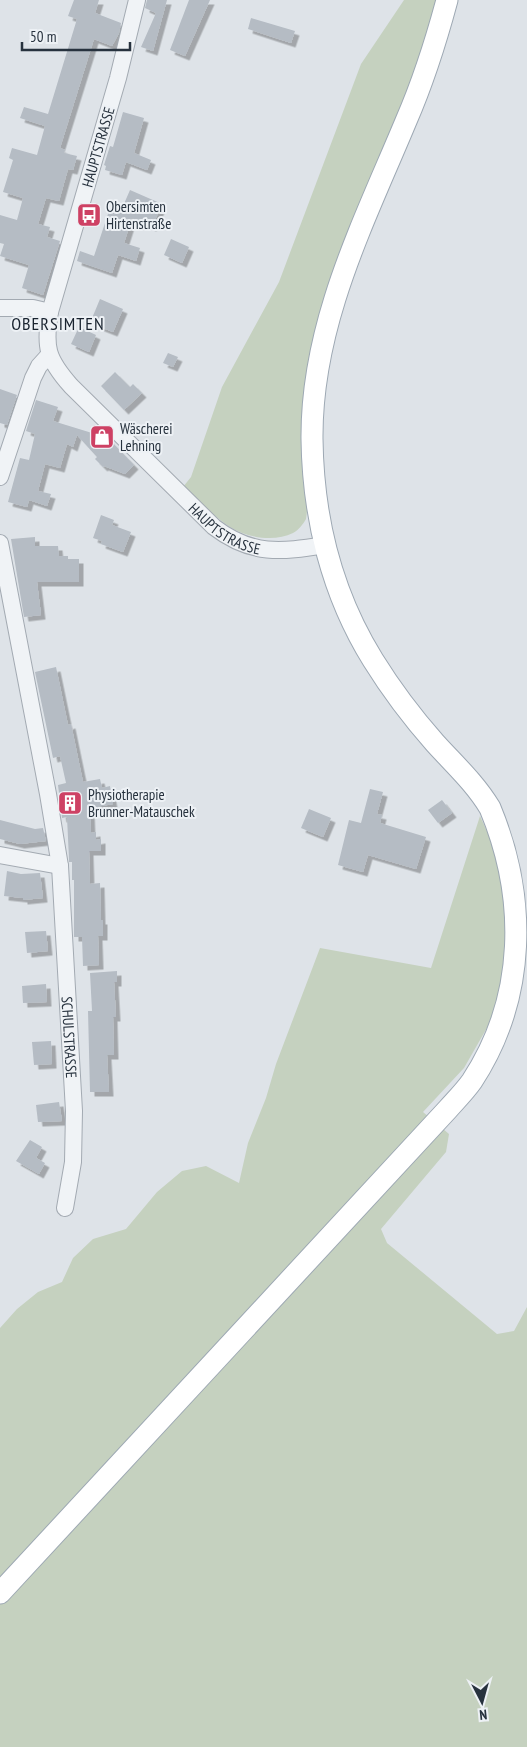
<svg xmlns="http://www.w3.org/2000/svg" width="527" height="1747" font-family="'PT Sans Narrow',sans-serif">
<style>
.green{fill:#c5d1bf}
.building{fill:#b5bcc4;filter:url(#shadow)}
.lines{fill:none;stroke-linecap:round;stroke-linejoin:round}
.minor-casing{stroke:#a3aab2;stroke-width:18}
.major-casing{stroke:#9da8b3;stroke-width:23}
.minor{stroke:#f0f3f6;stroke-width:16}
.major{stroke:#fff;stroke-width:21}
.labels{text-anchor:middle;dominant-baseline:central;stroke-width:4;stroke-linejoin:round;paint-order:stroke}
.street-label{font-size:15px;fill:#27323e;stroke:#edf1f5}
.poi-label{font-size:15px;fill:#27323e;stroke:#edf1f5;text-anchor:start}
.quarter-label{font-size:18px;letter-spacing:1px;fill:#19232f;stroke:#edf1f5}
</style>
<defs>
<filter id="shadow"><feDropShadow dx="4.5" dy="4.5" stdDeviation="0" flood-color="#0004"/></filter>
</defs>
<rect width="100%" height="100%" fill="#dee3e8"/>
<!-- green -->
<g class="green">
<path d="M404,0H440L434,25L339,266L306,519C303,524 299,530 293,533C275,542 247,538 230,527C213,516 198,500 183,487L191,477L222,387L279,282L361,64Z"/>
<polygon points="480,816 500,860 510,894 500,997 488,1026 464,1068 423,1112 449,1134 446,1152 381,1229 387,1243 497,1334 514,1331 527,1307 527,1747 0,1747 0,1328 17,1309 38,1292 62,1282 73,1258 93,1239 126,1229 157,1192 182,1171 206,1166 239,1183 248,1143 266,1098 276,1064 320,948 431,968"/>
</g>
<!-- building -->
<g class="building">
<polygon points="74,0 99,0 95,13 121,23 119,33 112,46 94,39 60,148 65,150 64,153 77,156 73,170 68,169 59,201 46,198 38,224 50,227 47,237 60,241 43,295 22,288 29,265 0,256 4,244 0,243 0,215 17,220 23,198 3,192 13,160 9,158 12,148 37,155 45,126 20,118 24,107 48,114 77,19 68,16"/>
<polygon points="147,0 167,0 153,51 141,47 156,13 145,8"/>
<polygon points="189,0 210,0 185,56 170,50"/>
<polygon points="251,18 295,31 291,43 248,29"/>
<polygon points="123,112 144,118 134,153 151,160 147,170 126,162 122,175 105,170 106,166 104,165 110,146 113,147"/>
<polygon points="130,190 162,204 152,227 132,218 124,243 140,248 136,261 118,255 112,273 77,261 80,251 94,256 110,208 120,213"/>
<polygon points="171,239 189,247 182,263 164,255"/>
<polygon points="100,299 123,309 113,332 90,323"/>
<polygon points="79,327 96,335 89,352 71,344"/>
<polygon points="168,353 178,357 173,367 163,363"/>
<polygon points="115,372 130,387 133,384 142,393 124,410 101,386"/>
<polygon points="0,389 17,395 7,425 0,423"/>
<polygon points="36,400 58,407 53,421 92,433 98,428 134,465 125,474 104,466 103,467 95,459 97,457 77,435 73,447 67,444 60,468 45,464 38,491 51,494 47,506 29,500 27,507 8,502 20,458 29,460 35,434 26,431"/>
<polygon points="101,515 114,520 112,525 131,532 123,552 101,544 102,541 93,538"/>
<polygon points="35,537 35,546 58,546 59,556 68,556 68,559 79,559 79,582 37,582 41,615 24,617 11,539"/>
<polygon points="56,667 68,725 71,724 83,782 100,779 102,788 110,786 113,804 90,808 91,833 96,832 96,840 101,839 101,851 89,851 90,884 100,883 101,920 103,920 103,936 98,936 99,965 83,966 82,937 74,937 74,880 72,880 72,862 69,862 69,859 67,817 62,818 58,785 66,783 60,756 53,758 35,672"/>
<polygon points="370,789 383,792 377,814 382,815 380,823 426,837 416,869 368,855 363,872 338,865 349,820 361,823"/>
<polygon points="442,800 452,813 438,823 428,810"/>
<polygon points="309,809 331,818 323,837 301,828"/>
<polygon points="0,820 35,829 43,828 46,841 20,844 0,839"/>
<polygon points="7,871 21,874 40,873 43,898 23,900 23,898 4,896"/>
<polygon points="46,931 48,951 27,953 25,932"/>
<polygon points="117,971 117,982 114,982 116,1017 113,1017 114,1055 107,1055 109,1092 90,1092 88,1011 92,1011 90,973"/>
<polygon points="46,984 47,1002 23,1003 22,986"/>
<polygon points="51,1041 52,1064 34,1065 32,1042"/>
<polygon points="59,1102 62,1121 38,1122 36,1105"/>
<polygon points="30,1140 42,1147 36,1158 45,1163 39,1174 16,1161"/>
</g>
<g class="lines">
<defs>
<g id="minor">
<path id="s1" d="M137,0L118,78L50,312C44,347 47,359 71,386L214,527C252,556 281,552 325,545"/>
<polyline points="0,308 33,308 50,312"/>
<polyline points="0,477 33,378 39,366 49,355"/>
<path id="s2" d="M0,543L48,794L60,866L74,1111L73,1162L65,1208"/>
<polyline points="0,855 60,866"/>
</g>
<path id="major" d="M0,1593L448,1109C456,1100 465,1091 472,1081C527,997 527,897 490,808C475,783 454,764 435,743C412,717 391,689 373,660C332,594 313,517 312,439C311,325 363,224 406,121C423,82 436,41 447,0"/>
</defs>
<!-- minor casing -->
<use href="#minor" class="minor-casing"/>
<!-- major casing -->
<use href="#major" class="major-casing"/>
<!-- minor -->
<use href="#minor" class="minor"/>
<!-- major -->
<use href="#major" class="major"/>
</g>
<!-- icons -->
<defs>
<symbol id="bus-square" viewBox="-11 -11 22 22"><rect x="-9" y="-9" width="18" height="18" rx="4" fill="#ce4164" stroke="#edf1f5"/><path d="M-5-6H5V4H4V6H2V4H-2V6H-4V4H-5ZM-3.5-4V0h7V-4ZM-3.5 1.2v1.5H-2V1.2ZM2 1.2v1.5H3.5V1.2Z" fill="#fff"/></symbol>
<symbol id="shop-square" viewBox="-11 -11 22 22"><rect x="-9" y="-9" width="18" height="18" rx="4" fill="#ce4164" stroke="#edf1f5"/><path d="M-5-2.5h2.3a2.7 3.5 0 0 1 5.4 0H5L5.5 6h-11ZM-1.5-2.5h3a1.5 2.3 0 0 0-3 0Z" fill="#fff"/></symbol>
<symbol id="building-square" viewBox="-11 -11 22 22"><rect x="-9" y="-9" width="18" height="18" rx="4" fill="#ce4164" stroke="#edf1f5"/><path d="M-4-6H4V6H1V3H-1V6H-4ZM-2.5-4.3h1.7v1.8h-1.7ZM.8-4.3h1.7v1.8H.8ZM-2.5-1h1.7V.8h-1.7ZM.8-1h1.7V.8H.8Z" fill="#fff"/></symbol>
</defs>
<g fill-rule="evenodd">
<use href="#bus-square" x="75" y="201" width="28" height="28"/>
<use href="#shop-square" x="88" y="423" width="28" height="28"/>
<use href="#building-square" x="56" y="789" width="28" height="28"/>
</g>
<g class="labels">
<!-- street labels -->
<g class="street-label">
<text transform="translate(98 147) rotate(-74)">HAUPTSTRASSE</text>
<text stroke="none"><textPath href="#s1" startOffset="616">HAUPTSTRASSE</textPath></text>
<text stroke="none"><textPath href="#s2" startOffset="500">SCHULSTRASSE</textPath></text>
</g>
<!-- poi labels -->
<g class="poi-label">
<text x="106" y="206">Obersimten<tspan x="106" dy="17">Hirtenstraße</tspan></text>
<text x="120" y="428">Wäscherei<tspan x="120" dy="17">Lehning</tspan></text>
<text x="88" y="794">Physiotherapie<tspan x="88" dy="17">Brunner-Matauschek</tspan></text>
</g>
<!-- quarter labels -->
<g class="quarter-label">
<text x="58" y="323">OBERSIMTEN</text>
</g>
</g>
<!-- north arrow -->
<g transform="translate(482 1702) rotate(174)" stroke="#edf1f5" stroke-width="4" paint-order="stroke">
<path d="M0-4L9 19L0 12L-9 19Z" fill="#27323e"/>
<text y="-8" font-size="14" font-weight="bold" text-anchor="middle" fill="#27323e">N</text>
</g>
<!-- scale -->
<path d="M22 42v8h108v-8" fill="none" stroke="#27323e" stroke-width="2.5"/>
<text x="30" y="42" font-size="15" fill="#27323e" stroke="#edf1f5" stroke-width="4" paint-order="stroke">50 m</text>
</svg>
